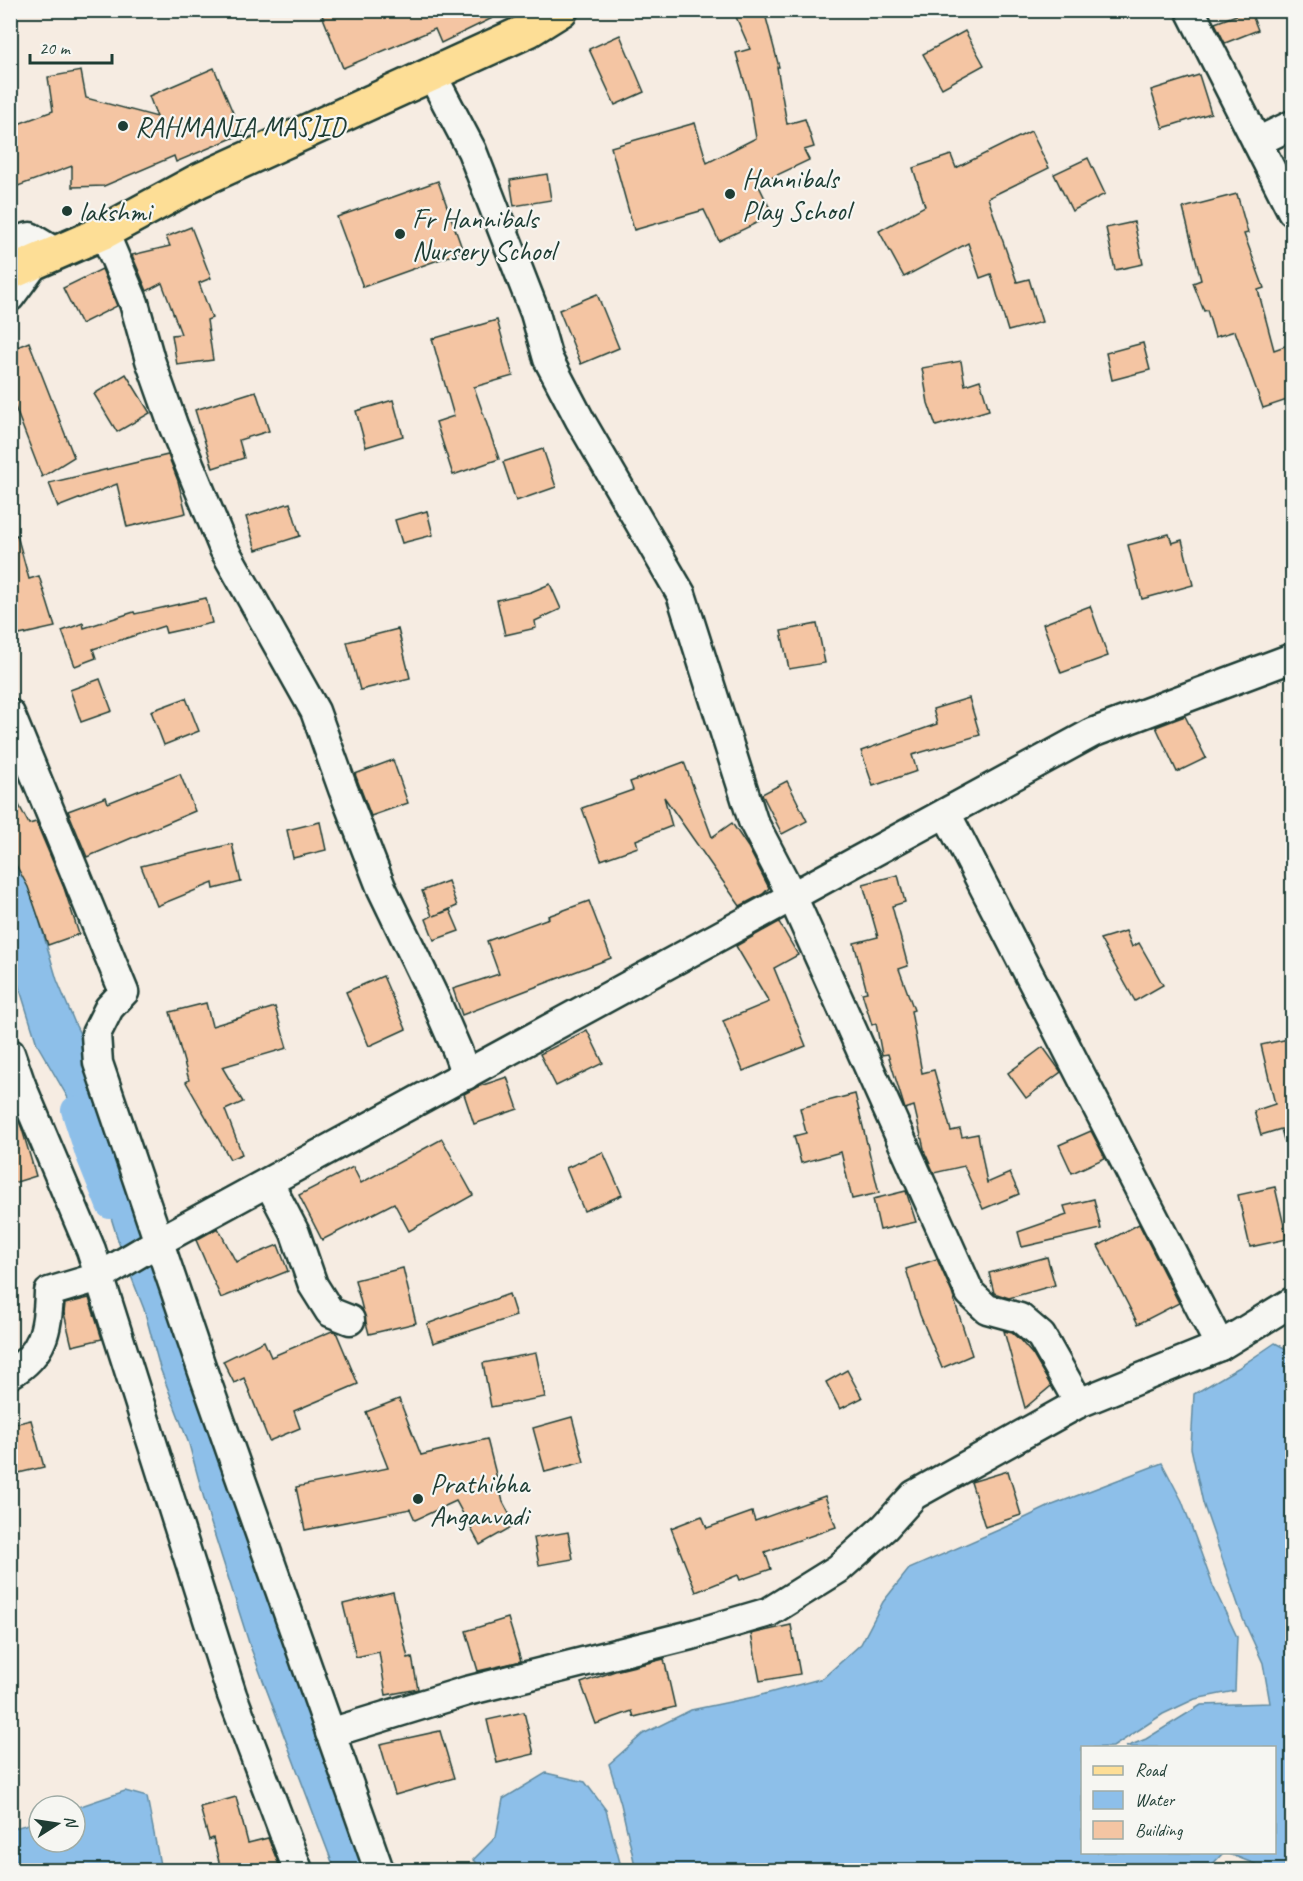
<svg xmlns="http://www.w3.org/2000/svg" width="1303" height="1881" font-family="Caveat,sans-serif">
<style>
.water{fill:#8dbfe9;stroke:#618ba1;stroke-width:1.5}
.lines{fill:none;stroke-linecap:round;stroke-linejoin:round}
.canal{stroke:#8dbfe9;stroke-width:28}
.building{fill:#f4c5a3;stroke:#1f3d34;stroke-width:1.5}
.street-casing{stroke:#1f3d34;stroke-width:33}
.primary-casing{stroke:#1f3d34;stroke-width:38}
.street{stroke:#f6f6f2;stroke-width:28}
.primary{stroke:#fdde96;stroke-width:33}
.poi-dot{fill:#1f3d34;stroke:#f6f6f2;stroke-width:2}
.labels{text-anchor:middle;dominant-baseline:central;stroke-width:4.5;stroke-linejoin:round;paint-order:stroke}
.poi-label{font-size:28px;fill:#1f3d34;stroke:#f6f6f2;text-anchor:start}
</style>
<rect width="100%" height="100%" fill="#f6ece2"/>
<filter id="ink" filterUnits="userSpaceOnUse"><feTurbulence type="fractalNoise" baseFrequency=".0167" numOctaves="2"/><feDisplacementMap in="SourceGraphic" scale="12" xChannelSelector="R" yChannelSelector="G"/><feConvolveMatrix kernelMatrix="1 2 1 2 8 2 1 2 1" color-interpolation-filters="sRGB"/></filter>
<g filter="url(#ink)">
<!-- water -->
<g class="water">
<polygon points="10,822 57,980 76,1026 98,1069 388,1870 335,1870 250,1646 209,1517 189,1444 160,1368 144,1309 122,1253 96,1169 68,1098 37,1044 11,961"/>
<polygon points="1275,1343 1292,1352 1292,1870 1263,1870 1255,1864 1227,1853 1274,1852 1274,1748 1126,1747 1146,1739 1201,1705 1270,1703 1263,1663 1243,1619 1203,1503 1191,1448 1194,1394 1238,1368"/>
<polygon points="1162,1463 1182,1501 1213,1586 1237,1637 1235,1691 1195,1699 1163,1714 1113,1747 1082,1748 1082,1852 1223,1853 1207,1870 1159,1869 1155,1870 636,1870 621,1804 609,1764 643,1734 691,1710 754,1697 823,1678 861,1644 883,1602 909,1569 1010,1525 1050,1506"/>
<polygon points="546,1773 585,1782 606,1810 622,1870 483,1870 473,1860 496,1837 503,1799"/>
<polygon points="125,1791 147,1797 161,1870 11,1870 11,1829 39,1821 39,1842 75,1842 75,1808"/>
</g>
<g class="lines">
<!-- canal -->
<polyline class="canal" points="75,1110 89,1153 110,1205"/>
</g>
<!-- building -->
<g class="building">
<polygon points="320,10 509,10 441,43 435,29 343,68"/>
<polygon points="733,10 764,10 779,67 777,67 787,124 805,119 814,147 804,150 809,160 758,184 773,215 719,241 704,210 634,230 611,147 695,123 707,163 756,138 749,97 736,53 750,49"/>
<polygon points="1250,10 1258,30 1225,43 1215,23"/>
<polygon points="965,31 984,65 942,88 923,54"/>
<polygon points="620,35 644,92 615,105 589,49"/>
<polygon points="214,68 242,134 176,162 174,156 104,186 72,187 72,166 10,189 10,127 53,111 48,77 81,71 86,98 157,117 149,96"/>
<polygon points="1199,75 1211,113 1163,128 1151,90"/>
<polygon points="1031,131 1049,168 988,198 1017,282 1029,279 1042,322 1008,331 991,274 980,278 968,243 904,277 879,231 925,206 913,168 951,155 956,168"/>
<polygon points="1088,158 1105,194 1072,211 1054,174"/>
<polygon points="547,174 551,200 514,206 510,180"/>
<polygon points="438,181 463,251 363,287 337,217"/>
<polygon points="1237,194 1248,233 1244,234 1264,288 1258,290 1274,350 1293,343 1293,398 1263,408 1235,331 1215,337 1207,310 1204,311 1193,283 1201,280 1183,208"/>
<polygon points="1134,222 1143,264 1115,270 1106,228"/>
<polygon points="191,227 211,278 199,283 212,318 207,320 213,360 177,365 172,335 181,334 162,283 147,291 132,255 170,246 166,237"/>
<polygon points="102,269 117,306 81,324 63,288"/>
<polygon points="597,294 619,348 581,364 559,310"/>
<polygon points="497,320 513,376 474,387 499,459 453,475 436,422 454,416 432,339"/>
<polygon points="29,342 74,457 42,477 10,394 10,350"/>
<polygon points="1143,343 1150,370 1112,380 1106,353"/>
<polygon points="961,361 965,385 980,380 989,410 936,426 928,403 922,368"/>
<polygon points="126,374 150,413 117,432 94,394"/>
<polygon points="256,391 269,431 239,440 244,458 213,468 195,410"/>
<polygon points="393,400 403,436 366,447 356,411"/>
<polygon points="543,449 556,487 516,501 503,462"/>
<polygon points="168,455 178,481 186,513 127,527 117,484 58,507 49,483"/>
<polygon points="290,503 300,536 256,550 246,517"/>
<polygon points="427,511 433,535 402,543 395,520"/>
<polygon points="1169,534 1172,543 1182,540 1193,585 1142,599 1128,545"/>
<polygon points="17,535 29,579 39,576 55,627 19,635 10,607 10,536"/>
<polygon points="550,584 561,609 535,621 536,628 505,635 497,600 531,592"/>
<polygon points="206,598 212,623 166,633 164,626 93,649 96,658 75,666 62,631 83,623 84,628 134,612 135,614"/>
<polygon points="1090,606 1108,656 1061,673 1043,624"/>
<polygon points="817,624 825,663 789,669 781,631"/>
<polygon points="398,629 410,678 360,690 347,642"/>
<polygon points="100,679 112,711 81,722 70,690"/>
<polygon points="186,698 199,731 164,745 151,711"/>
<polygon points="969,698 980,735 912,755 917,771 873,786 861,751 937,724 933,709"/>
<polygon points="1185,716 1206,758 1177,772 1156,727"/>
<polygon points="393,760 408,803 371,816 355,774"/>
<polygon points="684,762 712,837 732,823 748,847 769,888 763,894 740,906 664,797 672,826 636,840 638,847 601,860 582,808 633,790 630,782"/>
<polygon points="180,774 195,811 87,857 68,811 106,797 108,803"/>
<polygon points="787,781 807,821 782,834 762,794"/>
<polygon points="10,788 29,824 36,822 64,888 79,934 48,945 28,887 10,854"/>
<polygon points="320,822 326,850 293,858 287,830"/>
<polygon points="232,844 241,882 214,889 213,883 157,906 141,866"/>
<polygon points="898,875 905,902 892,906 908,966 899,969 914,1010 911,1011 922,1073 934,1070 951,1131 960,1129 962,1137 978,1134 987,1183 1010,1173 1019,1194 983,1209 964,1166 934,1173 925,1153 914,1106 905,1109 888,1054 882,1055 876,1023 872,1025 862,993 867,992 854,943 878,937 863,884"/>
<polygon points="448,881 457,906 434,916 450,910 459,931 434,940 426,919 432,916 422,891"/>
<polygon points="589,901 611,958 462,1015 453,989 499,974 487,941 549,918 548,916"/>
<polygon points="779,922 798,955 774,968 806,1046 743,1071 723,1021 769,1002 736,946"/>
<polygon points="1126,931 1132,947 1139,943 1163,985 1135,1001 1100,939"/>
<polygon points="383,976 406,1029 369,1046 346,992"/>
<polygon points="206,1003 212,1026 275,1007 287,1048 222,1067 243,1102 225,1110 242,1154 230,1159 186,1082 189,1080 170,1012"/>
<polygon points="587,1030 603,1063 556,1086 540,1054"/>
<polygon points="1293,1038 1293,1139 1284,1140 1281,1129 1261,1135 1254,1111 1275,1104 1261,1045"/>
<polygon points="1043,1047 1061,1072 1026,1098 1008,1073"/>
<polygon points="507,1077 518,1109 474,1124 464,1094 477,1087"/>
<polygon points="855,1094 879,1193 852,1199 841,1152 801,1163 794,1136 806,1133 800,1108"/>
<polygon points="10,1110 14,1110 22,1129 36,1176 10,1184"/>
<polygon points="1091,1131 1105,1158 1072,1173 1059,1145"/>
<polygon points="442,1139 473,1195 409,1231 394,1203 322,1240 299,1195 353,1167 361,1183"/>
<polygon points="603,1152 622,1195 584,1211 566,1168"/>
<polygon points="1275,1187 1287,1239 1250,1247 1238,1195"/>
<polygon points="906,1191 916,1222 880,1230 873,1199"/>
<polygon points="1094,1199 1101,1229 1022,1247 1018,1232 1067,1215 1064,1206"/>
<polygon points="1139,1224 1179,1303 1138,1324 1098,1246"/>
<polygon points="218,1228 236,1262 278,1245 288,1271 221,1298 196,1240"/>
<polygon points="1047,1257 1055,1285 1009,1298 994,1293 989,1273"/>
<polygon points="937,1259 952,1293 972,1355 942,1368 920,1315 906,1269"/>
<polygon points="403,1268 416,1323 369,1334 355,1280"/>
<polygon points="509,1294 516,1316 433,1343 427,1324"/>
<polygon points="89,1298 102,1339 72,1346 64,1313 65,1304"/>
<polygon points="332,1331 336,1332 358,1384 294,1411 300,1428 269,1441 244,1378 234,1383 223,1361 264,1341 271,1357"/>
<polygon points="1004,1331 1012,1333 1020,1340 1033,1355 1051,1386 1025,1408"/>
<polygon points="536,1353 545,1397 491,1407 483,1363"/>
<polygon points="847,1370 862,1398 840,1409 826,1382"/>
<polygon points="399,1399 421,1455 487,1439 503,1502 515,1525 480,1545 456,1501 415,1520 410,1509 305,1530 296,1487 388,1468 366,1412"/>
<polygon points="572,1417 584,1462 545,1472 533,1428"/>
<polygon points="31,1420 44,1467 10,1475 10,1425"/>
<polygon points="1008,1471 1021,1515 985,1527 971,1482"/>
<polygon points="825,1496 836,1527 765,1552 771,1569 740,1580 738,1575 696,1592 671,1528 702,1516 707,1528 752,1512 755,1521"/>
<polygon points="568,1532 573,1559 539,1565 534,1538"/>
<polygon points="393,1592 408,1658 412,1657 418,1689 386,1695 379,1652 356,1657 343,1604"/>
<polygon points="508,1618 521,1661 478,1671 466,1631"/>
<polygon points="791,1625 800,1674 760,1681 751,1634"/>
<polygon points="664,1659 675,1707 634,1717 632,1711 596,1724 581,1683 615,1671"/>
<polygon points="524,1712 534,1754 497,1763 487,1720"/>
<polygon points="440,1731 454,1778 395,1795 380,1744"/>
<polygon points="236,1797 248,1843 268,1838 281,1870 221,1870 213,1838 209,1840 200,1807"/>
</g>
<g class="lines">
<defs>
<g id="street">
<polyline points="1190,10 1292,211"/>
<polyline points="432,75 472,151 535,313 548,359 580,420 681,594 753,821 792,896 970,1293 987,1309 1020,1318 1041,1336 1079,1403"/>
<polyline points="1257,142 1292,125"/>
<polyline points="104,232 134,303 150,360 173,425 224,549 315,711 343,789 381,887 434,997 457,1050 466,1075"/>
<polyline points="10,242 30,237 55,252"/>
<polyline points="10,297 35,263"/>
<polyline points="10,714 124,992 109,1008 96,1034 98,1063 203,1372 379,1870"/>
<polyline points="946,813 1220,1346"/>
<polyline points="10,1053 21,1085"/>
<polyline points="10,1088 21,1085 91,1250 232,1695 298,1870"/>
<polyline points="269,1183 295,1233 313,1285 330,1312 350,1320"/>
<path d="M10,1374C44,1354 48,1328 49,1292L99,1277L158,1242L1092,733L1292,658"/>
<polyline points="330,1733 467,1691 691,1635 769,1612 838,1569 885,1527 914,1495 1079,1403 1220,1346 1292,1302"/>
</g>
<polyline id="primary" points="10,273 104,232 198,181 529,30 561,10"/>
</defs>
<!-- street casing -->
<use href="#street" class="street-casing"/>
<!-- primary casing -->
<use href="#primary" class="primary-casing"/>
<!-- street -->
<use href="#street" class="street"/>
<!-- primary -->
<use href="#primary" class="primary"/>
</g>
</g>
<!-- markers -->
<g class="poi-dot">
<circle cx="123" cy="126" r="6"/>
<circle cx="730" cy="194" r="6"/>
<circle cx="67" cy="211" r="6"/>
<circle cx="400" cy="234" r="6"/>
<circle cx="418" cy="1499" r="6"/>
</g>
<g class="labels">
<!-- poi labels -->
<g class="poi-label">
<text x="135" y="126">RAHMANIA MASJID</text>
<text x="742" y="178">Hannibals<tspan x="742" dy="32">Play School</tspan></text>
<text x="79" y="211">lakshmi</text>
<text x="412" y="218">Fr Hannibals<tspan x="412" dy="32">Nursery School</tspan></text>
<text x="430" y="1483">Prathibha<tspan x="430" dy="32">Anganvadi</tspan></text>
</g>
</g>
<!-- margin -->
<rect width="1303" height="1881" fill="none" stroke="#f6f6f2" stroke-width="36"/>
<rect x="18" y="18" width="1267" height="1845" fill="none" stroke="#1f3d34" stroke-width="2" filter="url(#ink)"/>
<!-- legend -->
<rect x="1081" y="1746" width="195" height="108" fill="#f6f6f2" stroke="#a0aca6" stroke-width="1.5"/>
<rect x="1093" y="1766" width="30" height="9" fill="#fdde96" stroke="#a0aca6" stroke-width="1.5"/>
<text x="1135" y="1776" font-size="18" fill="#1f3d34">Road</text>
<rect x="1093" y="1791" width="30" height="18" fill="#8dbfe9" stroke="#a0aca6" stroke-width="1.5"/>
<text x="1135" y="1806" font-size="18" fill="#1f3d34">Water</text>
<rect x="1093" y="1821" width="30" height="18" fill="#f4c5a3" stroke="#a0aca6" stroke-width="1.5"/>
<text x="1135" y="1836" font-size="18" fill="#1f3d34">Building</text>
<!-- north arrow -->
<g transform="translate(57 1824) rotate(78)"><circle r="28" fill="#f6f6f2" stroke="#a0aca6" stroke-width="1.5"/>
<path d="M0-4.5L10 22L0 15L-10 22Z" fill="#1f3d34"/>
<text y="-9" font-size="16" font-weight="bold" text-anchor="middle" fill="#1f3d34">N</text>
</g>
<!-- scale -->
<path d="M30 54v9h82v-9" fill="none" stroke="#1f3d34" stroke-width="3"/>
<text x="39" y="54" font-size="18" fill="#1f3d34" stroke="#f6f6f2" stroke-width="4.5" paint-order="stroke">20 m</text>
</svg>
